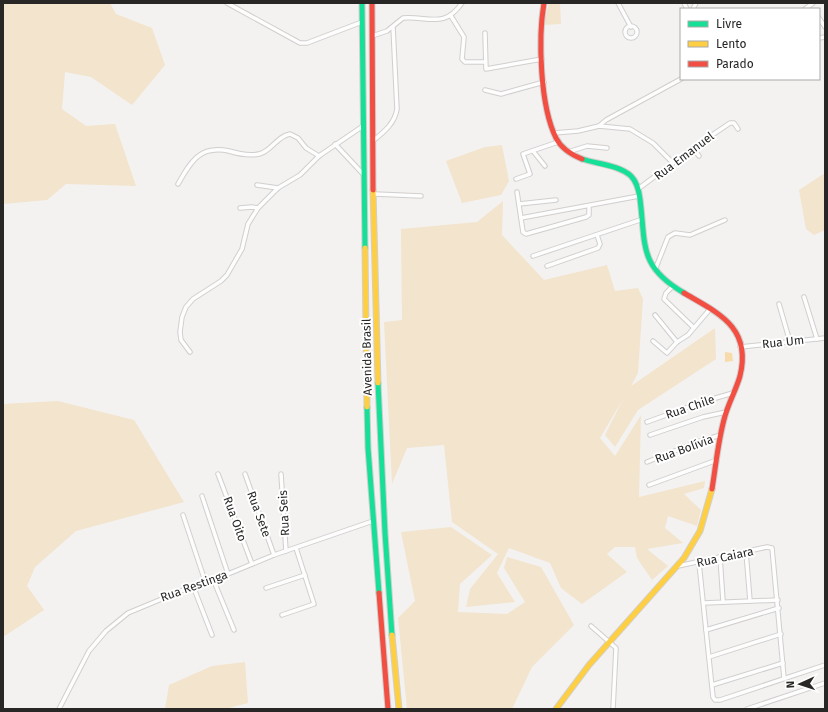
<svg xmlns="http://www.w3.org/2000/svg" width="828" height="712" font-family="'Fira Sans',sans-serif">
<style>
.green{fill:#f2e4cd}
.water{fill:#f8dbab}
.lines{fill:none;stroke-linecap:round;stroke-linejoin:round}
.street-casing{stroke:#d1cfce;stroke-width:5.5}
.fast-casing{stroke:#d1cfce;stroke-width:7}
.slow-casing{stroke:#d1cfce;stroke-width:7}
.jam-casing{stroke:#d1cfce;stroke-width:7}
.street{stroke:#fdfdfd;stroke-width:3.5}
.fast{stroke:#16e098;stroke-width:5}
.slow{stroke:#ffcf43;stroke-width:5}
.jam{stroke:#f24e42;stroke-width:5}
.labels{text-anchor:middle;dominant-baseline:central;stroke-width:4;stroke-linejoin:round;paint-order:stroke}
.street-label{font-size:12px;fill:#282726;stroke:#fff}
</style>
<rect width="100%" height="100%" fill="#f4f2f0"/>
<!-- green -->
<g class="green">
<polygon points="3,3 110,3 116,14 152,28 165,65 132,105 91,77 65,72 62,109 86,126 115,124 136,186 66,184 47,200 3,204"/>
<polygon points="549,3 560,3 561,24 543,25"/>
<polygon points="502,145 509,181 501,195 462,203 446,161 485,147"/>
<polygon points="825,173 825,230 814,235 806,229 799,190"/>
<polygon points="503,201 502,235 544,280 607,265 615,291 638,288 643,299 638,373 631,386 715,328 716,359 638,410 615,447 605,435 623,399 600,438 615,456 641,415 639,497 705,481 704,488 684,494 701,510 697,526 668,516 665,528 683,543 647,549 668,566 652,580 637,558 635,547 615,547 607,554 627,572 582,604 561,588 550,563 509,548 497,573 515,602 466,607 470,589 498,554 452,522 444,445 407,448 392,484 384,322 402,320 401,229 477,222"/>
<polygon points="58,401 134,420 184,502 76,531 35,567 27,586 44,610 3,637 3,404"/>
<polygon points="451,527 492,555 460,584 458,612 507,614 525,602 504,568 507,557 541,567 574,625 532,667 512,709 407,709 398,618 415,601 401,532"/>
<polygon points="245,662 248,703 225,709 165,709 169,685 212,666"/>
</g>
<!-- water -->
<polygon class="water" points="725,352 732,353 733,361 725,362"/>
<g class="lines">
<defs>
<g id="street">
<polyline points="227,3 300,43 307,43 362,22"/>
<polyline points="618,3 631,27"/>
<polyline points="684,3 687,9"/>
<polyline points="693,9 696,3"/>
<polyline points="805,9 813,3"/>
<polyline points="451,16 464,37 462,59 465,62 485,62"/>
<polyline points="819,18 825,27"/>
<circle cx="631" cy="32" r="6"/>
<polyline points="485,33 486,69 542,59"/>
<path d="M372,36L387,31L403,18C429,16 444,29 462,3"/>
<polyline points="819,38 825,37"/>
<polyline points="485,90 501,94 544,82"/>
<polyline points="599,126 606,120 681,79"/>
<polyline points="554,133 578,131 599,126 630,129 653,143 673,163"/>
<path d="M374,140C384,132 395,123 397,109L393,27"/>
<polyline points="335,144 364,175"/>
<polyline points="693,148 699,156"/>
<polyline points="533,151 545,166"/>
<polyline points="568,152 587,146 607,148"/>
<polyline points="516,179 530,174 523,154 558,142"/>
<path d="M178,184C191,161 200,145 229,151C239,154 249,156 259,154C271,152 277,136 290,134L298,138L306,148L319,156"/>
<polyline points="257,185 278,188"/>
<polyline points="638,189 693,148 730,123 734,123 738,129"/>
<polyline points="517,192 523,232 526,234 586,217 589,215 589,206"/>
<polyline points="375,194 421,196"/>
<polyline points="519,204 556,200"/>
<polyline points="240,208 252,207 258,208"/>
<polyline points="521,218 639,196"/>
<polyline points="533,256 640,220"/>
<polyline points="547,266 598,248 600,244 597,235"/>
<polyline points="655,270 668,237 675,233 690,235 725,220"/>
<polyline points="673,286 666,293 664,299 693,327"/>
<polyline points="804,297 817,339"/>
<polyline points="779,304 790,342"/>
<polyline points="655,315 677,342"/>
<polyline points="653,341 667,353 677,342 688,335 710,309"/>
<polyline points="740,347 825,338"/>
<polyline points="190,352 181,340 180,332 182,317 186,307 193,299 221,281 227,275 242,249 248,224 258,208 278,188 300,175 319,156 363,126"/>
<polyline points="647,422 702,402 733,393"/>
<polyline points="650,435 703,417 726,412"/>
<polyline points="647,462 697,442 721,435"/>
<polyline points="218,474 252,564"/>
<polyline points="245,474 274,555"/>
<polyline points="281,474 286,551"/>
<polyline points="649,485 717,460"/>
<polyline points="202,496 228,574"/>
<polyline points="183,515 205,581"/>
<polyline points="746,552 750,601"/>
<polyline points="720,557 723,601"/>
<polyline points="699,563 713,697 715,700 720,700 825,665"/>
<polyline points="678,566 767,547 772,548 784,678"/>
<polyline points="213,579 234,630"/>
<polyline points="193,586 212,635"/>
<polyline points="266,588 305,575"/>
<polyline points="704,603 778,600"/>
<polyline points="282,615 314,604 296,548"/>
<polyline points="591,626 616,648 613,709"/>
<polyline points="706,630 779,608"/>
<polyline points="709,657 781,634"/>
<polyline points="712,685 783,663"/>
<polyline points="59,709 89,651 106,631 128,613 193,586 228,574 274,555 373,521"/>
<polyline points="747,709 825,683"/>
</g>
<g id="fast">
<polyline points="362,3 365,248"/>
<path d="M582,159C597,164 619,165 631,176C637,182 639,191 640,199C646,245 638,266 684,293"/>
<polyline points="378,383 385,533 392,635"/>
<polyline points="367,407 368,448 379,593"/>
</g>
<g id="slow">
<polyline points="373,190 378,383"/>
<polyline points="365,248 367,407"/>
<polyline points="392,635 399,709"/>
<polyline points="556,709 589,665 684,558 700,531 712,489"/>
</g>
<g id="jam">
<polyline points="372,3 373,190"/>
<path d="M544,3C538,38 540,106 556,138C561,148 572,155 582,159"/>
<path d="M684,293C718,313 752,327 740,376C736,390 729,402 725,416C718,440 716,465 712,489"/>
<polyline points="379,593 388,709"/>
</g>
</defs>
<!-- street casing -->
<use href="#street" class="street-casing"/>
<!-- fast casing -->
<use href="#fast" class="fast-casing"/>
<!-- slow casing -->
<use href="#slow" class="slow-casing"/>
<!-- jam casing -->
<use href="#jam" class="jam-casing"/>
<!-- street -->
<use href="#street" class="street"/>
<!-- fast -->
<use href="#fast" class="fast"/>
<!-- slow -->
<use href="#slow" class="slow"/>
<!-- jam -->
<use href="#jam" class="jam"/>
</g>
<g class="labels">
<!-- street labels -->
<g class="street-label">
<text transform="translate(684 156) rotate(-37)">Rua Emanuel</text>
<text transform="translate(783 342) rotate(-6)">Rua Um</text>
<text transform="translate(367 357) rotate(-91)">Avenida Brasil</text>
<text transform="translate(690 407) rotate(-19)">Rua Chile</text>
<text transform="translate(684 449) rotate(-20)">Rua Bolívia</text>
<text transform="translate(284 513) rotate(-93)">Rua Seis</text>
<text transform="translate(259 514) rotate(70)">Rua Sete</text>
<text transform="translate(235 519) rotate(70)">Rua Oito</text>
<text transform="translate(725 557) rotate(-12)">Rua Caiara</text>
<text transform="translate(194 586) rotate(-20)">Rua Restinga</text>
</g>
</g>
<!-- border -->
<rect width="828" height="712" fill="none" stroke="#282726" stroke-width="8"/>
<!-- legend -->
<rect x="680" y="8" width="140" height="72" fill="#ffffff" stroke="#a9a9a8"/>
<rect x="688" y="21" width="20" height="6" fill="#16e098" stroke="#a9a9a8"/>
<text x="716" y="28" font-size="12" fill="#282726">Livre</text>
<rect x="688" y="41" width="20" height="6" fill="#ffcf43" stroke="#a9a9a8"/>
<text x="716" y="48" font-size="12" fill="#282726">Lento</text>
<rect x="688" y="61" width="20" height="6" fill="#f24e42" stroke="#a9a9a8"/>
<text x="716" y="68" font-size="12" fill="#282726">Parado</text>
<!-- north arrow -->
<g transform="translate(800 684) rotate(267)" stroke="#ffffff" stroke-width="3" paint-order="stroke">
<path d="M0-3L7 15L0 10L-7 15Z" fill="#282726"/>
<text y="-6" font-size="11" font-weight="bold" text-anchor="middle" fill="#282726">N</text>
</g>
</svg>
